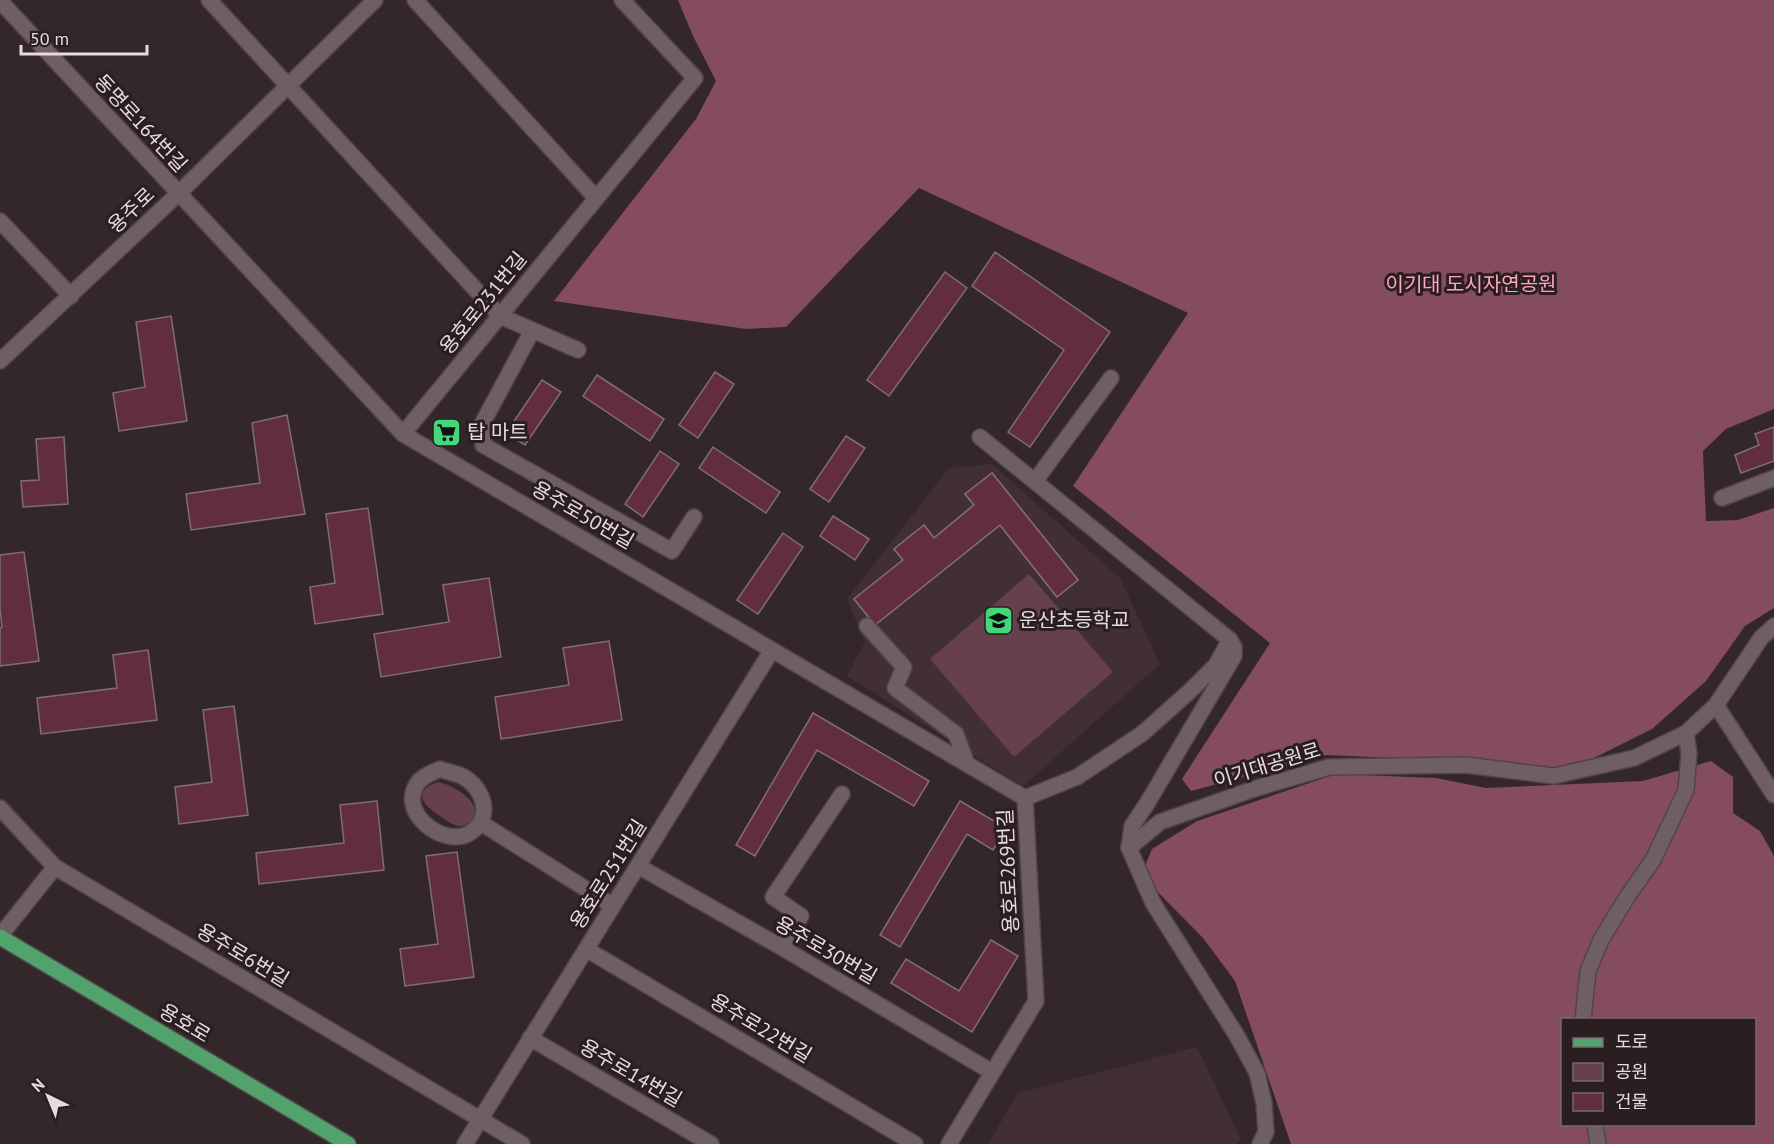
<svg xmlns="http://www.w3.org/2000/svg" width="1774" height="1144" font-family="'PT Sans','Noto Sans KR',sans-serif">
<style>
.built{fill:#422f33}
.green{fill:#66414b}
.forest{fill:#844c5d;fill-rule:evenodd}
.building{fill:#622d3e;stroke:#7e6e72;stroke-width:1.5}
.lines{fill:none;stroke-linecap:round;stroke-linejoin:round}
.minor-casing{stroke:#504548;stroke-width:18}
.major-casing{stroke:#504548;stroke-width:18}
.minor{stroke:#6f5f63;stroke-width:15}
.major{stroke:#52a26d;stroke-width:15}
.labels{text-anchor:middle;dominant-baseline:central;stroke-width:6;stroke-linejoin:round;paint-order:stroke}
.street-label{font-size:20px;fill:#e4dcde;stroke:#2a1e21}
.park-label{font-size:20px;fill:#fea5be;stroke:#2a1e21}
.poi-label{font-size:20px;fill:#e4dcde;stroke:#2a1e21;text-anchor:start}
</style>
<rect width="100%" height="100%" fill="#34272a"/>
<!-- built -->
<g class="built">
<polygon points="992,464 1120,578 1160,664 1023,786 847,676 865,642 847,599 949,468"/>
<polygon points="1197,1047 1241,1140 1236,1144 988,1144 1018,1093"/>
</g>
<!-- green -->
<g class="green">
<polygon points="1029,574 1113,672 1014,757 930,659"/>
<path d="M438,782C451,784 486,803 472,820C469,823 465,826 461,826C453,826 446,820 440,816C423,805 411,791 438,782Z"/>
</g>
<!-- forest -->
<g class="forest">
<polygon points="678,0 1774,0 1774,409 1726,429 1703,451 1706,521 1738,520 1774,508 1774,608 1745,626 1706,681 1652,729 1594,758 1551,768 1420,759 1326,755 1191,791 1182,779 1270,643 1073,486 1188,313 919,188 786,327 746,329 554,301 696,119 716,81 693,36"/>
<path d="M1711,761L1733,777V813L1760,831L1774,856V1144H1291L1235,981L1203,938L1141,875L1152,849L1197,821L1336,774L1436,778L1486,788L1643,781ZM1562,1020H1754V1124H1562Z"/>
</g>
<!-- building -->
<g class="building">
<polygon points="995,252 1110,332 1030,447 1008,432 1064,350 972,286"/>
<polygon points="945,272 967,288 889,396 867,380"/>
<polygon points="171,316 187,421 119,431 113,393 145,387 136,322"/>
<polygon points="715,372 734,384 698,438 679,425"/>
<polygon points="597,375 664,419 650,441 583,396"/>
<polygon points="542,380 561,392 525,445 506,433"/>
<polygon points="287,415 305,514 191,530 186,494 260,483 252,423"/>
<polygon points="1774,427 1774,461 1741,473 1735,455 1759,445 1755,434"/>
<polygon points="846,436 865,448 829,502 810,489"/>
<polygon points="64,437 68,504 23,507 21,481 39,480 36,439"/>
<polygon points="713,447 780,492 766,513 699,468"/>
<polygon points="660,451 679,464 643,517 625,504"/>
<polygon points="992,473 1078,580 1057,597 1000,525 875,625 854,599 903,560 894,549 924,525 934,538 974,505 965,494"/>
<polygon points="992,473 1078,580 1057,597 1000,525 875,625 854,599 903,560 894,549 924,525 934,538 974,505 965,494"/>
<polygon points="368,508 383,614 315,624 310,587 335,583 326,514"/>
<polygon points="833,516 869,539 855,560 820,536"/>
<polygon points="783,533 803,547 758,614 737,600"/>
<polygon points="24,552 39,661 0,666 0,628 2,627 0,609 0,555"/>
<polygon points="489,578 501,657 381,677 374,634 449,622 443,585"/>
<polygon points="609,641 622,720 501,739 495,697 569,685 563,648"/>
<polygon points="148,650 157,720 41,734 37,698 117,688 113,655"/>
<polygon points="234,706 248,815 179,824 175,787 212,782 203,710"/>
<polygon points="813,713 929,781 914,806 817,750 755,856 736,845"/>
<polygon points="377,801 384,870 259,884 256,853 344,843 340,805"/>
<polygon points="960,801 1006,828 993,850 967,834 900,947 880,935"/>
<polygon points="457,852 474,977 405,986 400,949 438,944 426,856"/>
<polygon points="991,940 1018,956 972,1032 891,983 906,959 959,991"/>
</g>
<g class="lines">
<defs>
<g id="minor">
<polyline points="209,0 500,316 578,350"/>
<polyline points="415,0 596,198"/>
<polyline points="0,1 403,434 1025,798"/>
<polyline points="0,221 71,296"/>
<polyline points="532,331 482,424 483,445 672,551 694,517"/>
<polyline points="0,361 178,194 375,0"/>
<polyline points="403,434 695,78 622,0"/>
<polyline points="980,437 1230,640 1216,665 1191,690 1143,733 1077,777 1025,798"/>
<polyline points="1035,481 1111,378"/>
<polyline points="1722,498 1774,478"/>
<polyline points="867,626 904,667 895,688 956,734 967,764"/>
<polyline points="1716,705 1774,795"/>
<path d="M440,769C447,772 455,773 462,776C485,788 494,820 468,834C442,847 398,812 417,784C422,776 432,773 440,769Z"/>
<polyline points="0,808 55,867 522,1144"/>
<polyline points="481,823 613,906"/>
<polyline points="1129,848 1132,826 1148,802 1234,656 1234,647 1230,640"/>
<polyline points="638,866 781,947 992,1072"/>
<polyline points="0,936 55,867"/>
<polyline points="781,947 801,916 773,897 842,794"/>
<polyline points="586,949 915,1144"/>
<polyline points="1583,1020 1588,971 1601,940 1627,897 1653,860 1686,790 1689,754 1686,733"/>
<polyline points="530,1038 711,1144"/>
<polyline points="1595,1124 1598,1144"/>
<polyline points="465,1144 772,650"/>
<polyline points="949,1144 1036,1001 1025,798"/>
<polyline points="1260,1144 1266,1132 1264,1103 1257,1073 1237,1036 1153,903 1129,848 1160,822 1257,788 1329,767 1466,765 1554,776 1634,758 1686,733 1716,705 1761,638 1774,626"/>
</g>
<polyline id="major" points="0,937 348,1144"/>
</defs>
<!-- minor casing -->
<use href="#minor" class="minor-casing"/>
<!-- major casing -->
<use href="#major" class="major-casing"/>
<!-- minor -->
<use href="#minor" class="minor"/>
<!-- major -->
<use href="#major" class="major"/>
</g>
<!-- icons -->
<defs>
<symbol id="supermarket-square" viewBox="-11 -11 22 22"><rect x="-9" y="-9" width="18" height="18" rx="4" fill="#44d77a" stroke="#2a1e21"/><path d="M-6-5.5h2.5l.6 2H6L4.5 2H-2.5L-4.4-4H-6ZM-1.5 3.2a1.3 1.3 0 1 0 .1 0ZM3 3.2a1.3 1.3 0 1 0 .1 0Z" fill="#111"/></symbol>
<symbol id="school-square" viewBox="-11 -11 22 22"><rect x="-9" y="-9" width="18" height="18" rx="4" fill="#44d77a" stroke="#2a1e21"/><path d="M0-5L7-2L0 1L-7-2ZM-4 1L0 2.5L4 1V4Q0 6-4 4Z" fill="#111"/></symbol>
</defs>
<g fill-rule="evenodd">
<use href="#supermarket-square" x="430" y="416" width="33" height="33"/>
<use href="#school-square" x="982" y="604" width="33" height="33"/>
</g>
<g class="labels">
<!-- street labels -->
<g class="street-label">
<text transform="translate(141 123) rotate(47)">동명로164번길</text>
<text transform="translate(131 210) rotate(-44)">용주로</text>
<text transform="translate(483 303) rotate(-51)">용호로231번길</text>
<text transform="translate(583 515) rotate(30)">용주로50번길</text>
<text transform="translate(1267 765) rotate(-17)">이기대공원로</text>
<text transform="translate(1008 871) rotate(-93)">용호로269번길</text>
<text transform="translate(608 874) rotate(-58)">용호로251번길</text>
<text transform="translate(826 950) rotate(30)">용주로30번길</text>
<text transform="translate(243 955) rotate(31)">용주로6번길</text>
<text transform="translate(185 1023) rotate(31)">용호로</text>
<text transform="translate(761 1028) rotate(31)">용주로22번길</text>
<text transform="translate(631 1073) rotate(30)">용주로14번길</text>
</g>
<!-- park labels -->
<g class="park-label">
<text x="1471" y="284">이기대 도시자연공원</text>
</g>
<!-- poi labels -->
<g class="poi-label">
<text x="467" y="432">탑 마트</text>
<text x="1019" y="620">운산초등학교</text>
</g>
</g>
<!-- legend -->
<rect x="1561" y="1018" width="195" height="108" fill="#2a1e21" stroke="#746a6d" stroke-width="1.5"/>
<rect x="1573" y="1038" width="30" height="9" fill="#52a26d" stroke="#746a6d" stroke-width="1.5"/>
<text x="1615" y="1048" font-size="18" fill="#e4dcde">도로</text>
<rect x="1573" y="1063" width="30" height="18" fill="#66414b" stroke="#746a6d" stroke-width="1.5"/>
<text x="1615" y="1078" font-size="18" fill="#e4dcde">공원</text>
<rect x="1573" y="1093" width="30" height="18" fill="#622d3e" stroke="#746a6d" stroke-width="1.5"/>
<text x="1615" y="1108" font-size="18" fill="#e4dcde">건물</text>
<!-- north arrow -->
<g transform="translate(48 1096) rotate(317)" stroke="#2a1e21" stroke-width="4.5" paint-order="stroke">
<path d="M0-4.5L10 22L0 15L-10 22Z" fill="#e4dcde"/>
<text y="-9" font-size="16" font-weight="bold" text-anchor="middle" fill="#e4dcde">N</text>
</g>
<!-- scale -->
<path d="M21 45v9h126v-9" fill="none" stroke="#e4dcde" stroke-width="3"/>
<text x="30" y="45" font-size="18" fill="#e4dcde" stroke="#2a1e21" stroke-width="4.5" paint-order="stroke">50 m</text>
</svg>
